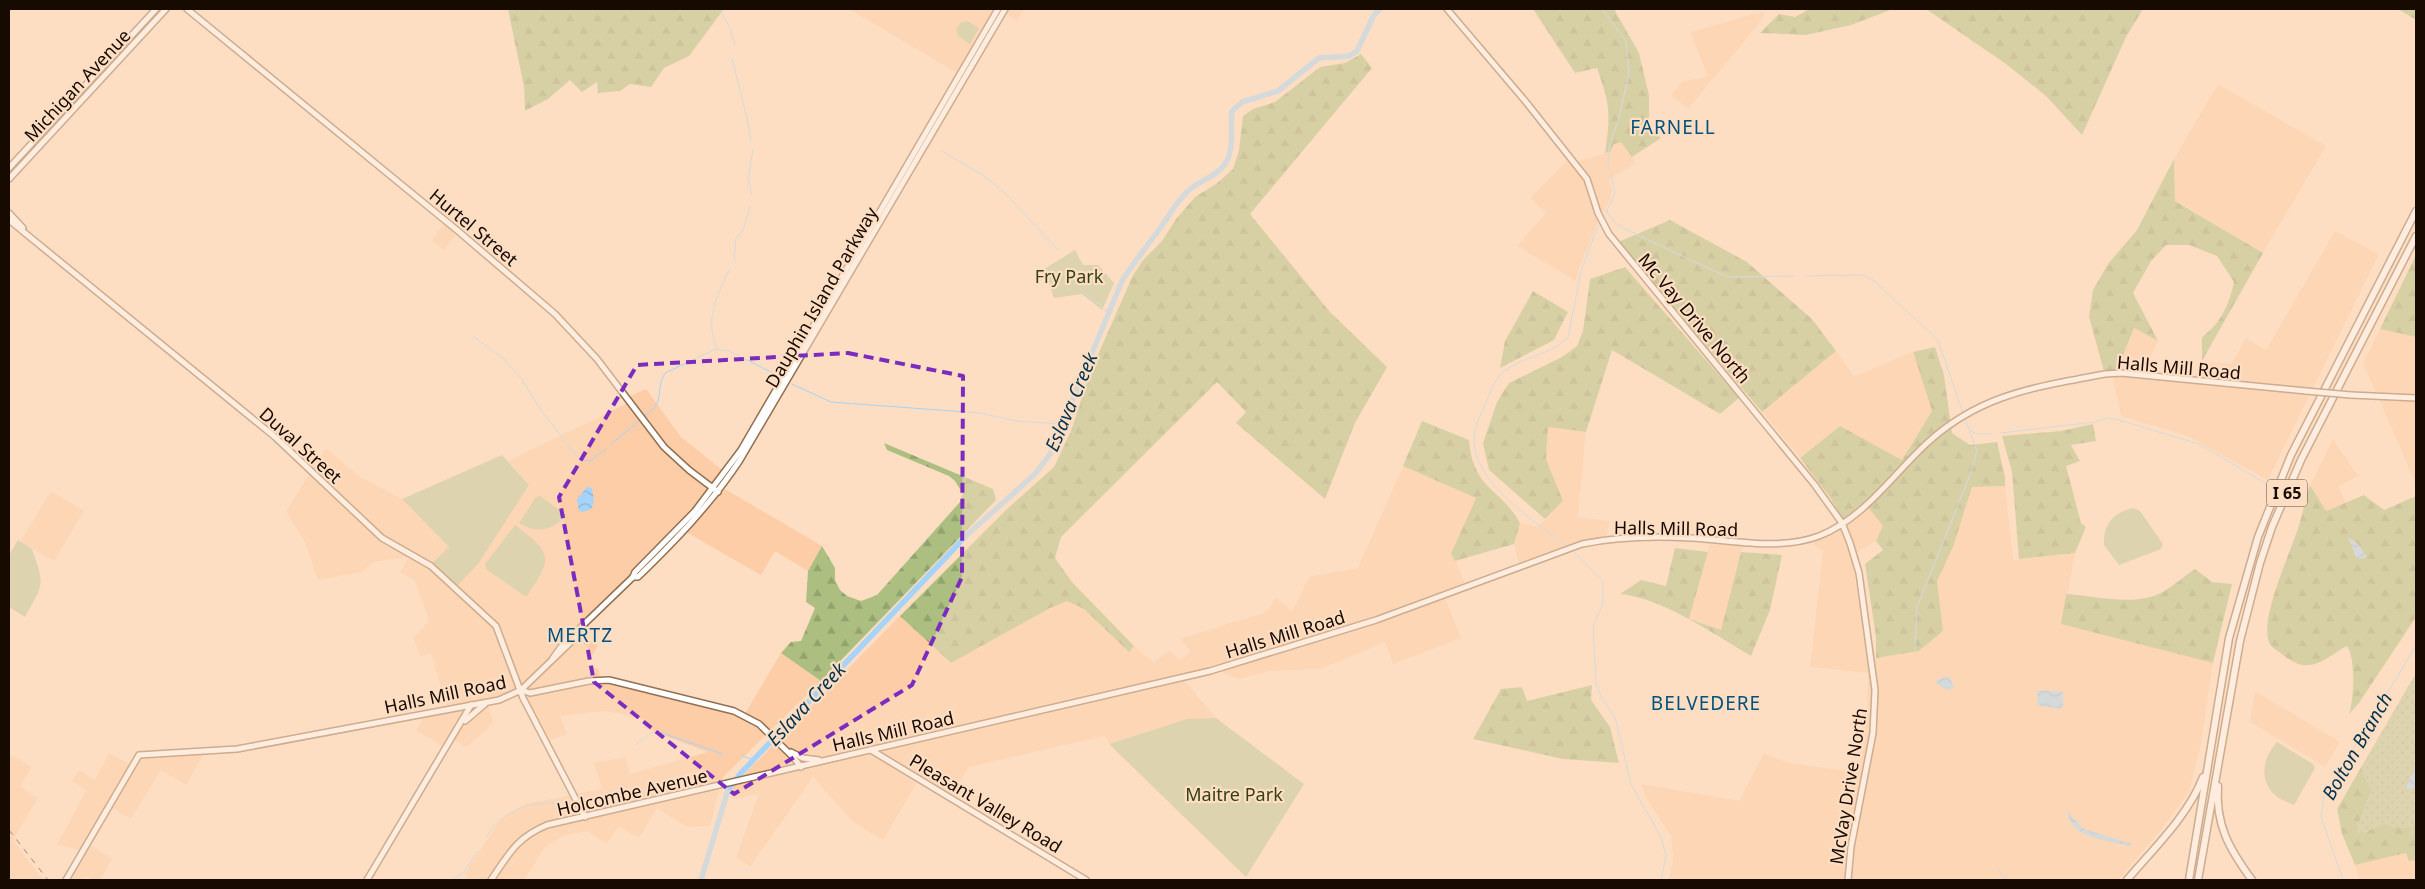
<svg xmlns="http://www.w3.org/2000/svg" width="2425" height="889" font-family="'Noto Sans',sans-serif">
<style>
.built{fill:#fccda6}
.grass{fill:url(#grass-dots)}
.forest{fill:url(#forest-firs)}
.green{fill:#b7c697}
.water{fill:url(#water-waves)}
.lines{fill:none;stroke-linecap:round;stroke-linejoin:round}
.stream{stroke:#a6d3f7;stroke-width:1}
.river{stroke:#a6d3f7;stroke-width:5.5}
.secondary-casing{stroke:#936f50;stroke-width:8}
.highway-casing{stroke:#936f50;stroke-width:9}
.secondary{stroke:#fff;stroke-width:5}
.highway{stroke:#fff;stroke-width:6}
.rail{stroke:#312217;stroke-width:1;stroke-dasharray:6 6;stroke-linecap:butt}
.secondary-bridge-casing{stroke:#936f50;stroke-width:8;stroke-linecap:butt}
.secondary-bridge{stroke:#fff;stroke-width:5}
.marked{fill:none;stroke:#7b2cbf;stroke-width:4;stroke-dasharray:10 6;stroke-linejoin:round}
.labels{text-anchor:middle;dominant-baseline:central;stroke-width:4.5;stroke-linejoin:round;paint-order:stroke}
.shield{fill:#fedec3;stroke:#5c4a3b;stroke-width:1}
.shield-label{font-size:16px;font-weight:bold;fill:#170a01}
.street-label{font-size:18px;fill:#170a01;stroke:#fedec3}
.park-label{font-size:18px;fill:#344011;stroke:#fedec3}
.neighbourhood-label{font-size:19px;letter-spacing:1px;fill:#00517d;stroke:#fedec3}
.water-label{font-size:19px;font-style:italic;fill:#02324e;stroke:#fedec3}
</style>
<defs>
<pattern id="grass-dots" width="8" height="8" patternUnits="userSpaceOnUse" patternTransform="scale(1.25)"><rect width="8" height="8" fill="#b7c697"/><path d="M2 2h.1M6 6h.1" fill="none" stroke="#9da980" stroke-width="1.8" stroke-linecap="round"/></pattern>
<pattern id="forest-firs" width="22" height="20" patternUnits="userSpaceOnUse" patternTransform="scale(1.25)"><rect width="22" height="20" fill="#acbf81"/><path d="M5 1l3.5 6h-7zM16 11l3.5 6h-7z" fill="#93a36e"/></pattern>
<pattern id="water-waves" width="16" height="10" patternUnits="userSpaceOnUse" patternTransform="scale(1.25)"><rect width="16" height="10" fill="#a6d3f7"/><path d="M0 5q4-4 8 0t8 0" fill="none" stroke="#8eb4d2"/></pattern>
</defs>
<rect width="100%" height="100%" fill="#fedec3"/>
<!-- built -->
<g class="built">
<polygon points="849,9 1024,9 1017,21 996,9 959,74"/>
<polygon points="1766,11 1758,25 1688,109 1671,95 1682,82 1708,76 1690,32"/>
<polygon points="2218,84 2326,146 2263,253 2175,200 2174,159"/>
<polygon points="1622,142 1636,163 1609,179 1612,190 1610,199 1597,224 1578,272 1576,281 1517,246 1546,213 1530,198 1568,160 1578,161 1610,152 1614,144"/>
<polygon points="445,223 457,233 444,250 431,240"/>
<polygon points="2335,231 2379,254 2268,480 2187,436 2121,416 2113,379 2134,328 2158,341 2140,378 2199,384 2202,361 2231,364 2246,338 2266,350"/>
<polygon points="2380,329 2416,337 2416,484 2363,363"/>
<polygon points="1836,351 1854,376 1913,352 1932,411 1902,460 1840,426 1800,458 1762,412"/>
<polygon points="646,389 681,437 731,477 723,488 822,546 808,571 775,551 761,575 686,532 721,490 675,456 629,397"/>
<polygon points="628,403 652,434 712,489 678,527 574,631 598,646 587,663 599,670 600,685 616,684 743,717 781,653 821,681 723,777 710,826 687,827 657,808 639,838 619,826 607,843 586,831 563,836 545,847 524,880 468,880 464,874 501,819 525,804 602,789 594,763 626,757 630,774 708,752 644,728 646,720 605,711 560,716 567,734 550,740 525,695 488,704 493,723 467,747 453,740 448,749 416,731 427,712 447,708 431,653 421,657 413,638 429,621 415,581 400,572 409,557 373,562 362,572 318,580 306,544 286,511 326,448 359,476 402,499 449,547 431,564 529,485 508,461"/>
<polygon points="1548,427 1586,432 1578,517 1610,521 1606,538 1575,543 1519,565 1514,544 1520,523 1538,527 1563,501 1546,459"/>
<polygon points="2333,439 2358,476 2338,487 2346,502 2326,511 2310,485"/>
<polygon points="1403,466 1476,497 1452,554 1468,589 1445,598 1461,638 1393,664 1385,642 1320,669 1271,671 1239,679 1221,672 1184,680 1216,718 1187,719 1109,744 1105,736 969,767 952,794 921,776 883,840 853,822 813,777 750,867 736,857 759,794 733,799 733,786 900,616 951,663 1050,608 1067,601 1084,609 1129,651 1134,646 1154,663 1169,650 1180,661 1191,651 1180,639 1266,612 1276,597 1292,612 1309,577 1358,568"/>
<polygon points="2005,486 2013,560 2075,553 2062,624 2213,663 2200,749 2189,792 2161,830 2118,880 1669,880 1673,859 1671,836 1645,796 1641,784 1739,801 1764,753 1789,763 1857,772 1867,718 1868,673 1810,667 1823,552 1811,542 1837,530 1869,507 1883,526 1876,541 1851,556 1869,659 1919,651 1943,631 1936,581 1953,547 1972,487"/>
<polygon points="51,491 84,511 54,561 20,542"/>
<polygon points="1710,544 1743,546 1721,630 1689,619"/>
<polygon points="2255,691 2340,742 2325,767 2250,722"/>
<polygon points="205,752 186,785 161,770 131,819 111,807 89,844 112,859 100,880 93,880 85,876 83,880 68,880 85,851 57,845 86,791 72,781 79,770 95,780 109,753 133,766 141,753"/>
<polygon points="9,754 32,767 20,786 38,798 13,840 43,880 9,880"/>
<polygon points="2407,853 2409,860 2416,860 2416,880 2360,880 2355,865"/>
</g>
<!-- grass -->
<polygon class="grass" points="2416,673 2416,826 2397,828 2383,823 2363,833 2359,833 2357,828 2372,790 2364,776 2363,764"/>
<!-- forest -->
<g class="forest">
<polygon points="508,9 724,9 689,56 664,68 651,87 630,84 620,91 598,93 597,82 582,92 570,80 548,99 525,111 524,87"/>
<path d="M1533,9H1614L1639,53L1649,95V128L1661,138L1632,157L1621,142L1614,144L1610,152L1605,153C1611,114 1610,105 1597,68L1575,73Z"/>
<polygon points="1809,9 1893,9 1851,25 1806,35 1760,33 1779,14 1795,17"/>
<polygon points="1926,9 2143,9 2126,37 2082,135 2046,96 2006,64"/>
<polygon points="2398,9 2416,9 2416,20"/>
<polygon points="1361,54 1372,68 1250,214 1330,312 1387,367 1355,423 1325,499 1236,423 1246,412 1217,382 1061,537 1055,558 1072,582 1134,646 1129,652 1084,609 1067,601 1050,608 951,663 900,616 1006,510 1054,467 1071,431 1090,373 1133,275 1144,259 1162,241 1176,219 1195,197 1216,184 1233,169 1239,150 1243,116 1253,109 1275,102 1320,67 1345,63"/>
<path d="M2174,159L2175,201L2263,253L2202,361V337C2221,323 2229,305 2234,282L2217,256L2189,245H2166L2151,261L2133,293L2158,341L2134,328L2117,370L2104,371L2089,317L2093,290L2108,264L2137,230Z"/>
<polygon points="1670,220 1747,262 1812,319 1836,351 1762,412 1618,242"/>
<polygon points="2416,255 2416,337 2380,329 2415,257"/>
<polygon points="1625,267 1739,398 1720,414 1612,350 1586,432 1548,427 1546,459 1563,501 1545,519 1489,470 1483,443 1497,402 1509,383 1562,357 1577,346 1583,331 1590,279"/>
<polygon points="1533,291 1568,312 1554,340 1500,368 1505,341"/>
<polygon points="1935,347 1944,375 1952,433 1970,445 1997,442 2005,477 2005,486 1972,487 1953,547 1937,581 1943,631 1919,651 1876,658 1876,637 1865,564 1883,550 1876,541 1883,526 1868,507 1846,524 1831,499 1800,458 1840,426 1902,460 1932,411 1913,352"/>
<path d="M1422,421L1469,440C1473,490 1501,488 1520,523L1514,544L1455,561L1451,554L1476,498L1403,466Z"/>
<polygon points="2093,424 2096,441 2071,445 2080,461 2066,466 2081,523 2086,527 2075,553 2019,559 2012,472 2002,436 2061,431"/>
<polygon points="884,443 993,489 996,500 821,681 781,653 791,642 801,641 815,608 806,602 808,571 822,546 835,568 835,580 840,590 847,596 861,601 877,595 960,502 963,494 955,481 949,476 887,450"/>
<path d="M2310,485L2326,511L2364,495L2384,510L2416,496V617L2359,703L2349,714C2354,698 2356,660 2347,646C2323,659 2310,677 2283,655C2279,651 2271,648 2269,642C2259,617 2293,548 2300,522C2304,509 2305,498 2310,485Z"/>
<path d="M1675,548L1708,552L1689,619L1721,630L1741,552L1782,555L1770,610L1751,656C1714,634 1662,598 1620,594L1641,580L1666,586Z"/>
<path d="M2195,569L2212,582L2232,584L2213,663L2061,624L2066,594C2096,596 2134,607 2163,592C2174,585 2185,576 2195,569Z"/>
<polygon points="1592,685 1591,700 1610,727 1619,763 1563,759 1473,739 1501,689 1522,687 1527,701"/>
<polygon points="2363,764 2364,776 2372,790 2357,828 2359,833 2363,833 2383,823 2397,828 2416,826 2416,860 2409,861 2406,853 2355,865 2342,834 2337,809"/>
</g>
<!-- green -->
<g class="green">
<polygon points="967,21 979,28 970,44 959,37 956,30 960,23"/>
<polygon points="1075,250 1083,265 1098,265 1114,283 1102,310 1082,294 1054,298 1044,269"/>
<polygon points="502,455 529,485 478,564 455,588 430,565 449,547 402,499"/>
<path d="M540,496L566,515C554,531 535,534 519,523L536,497Z"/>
<path d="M2133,508L2140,511L2163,544L2161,549L2119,565L2104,545C2103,524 2113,513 2133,508Z"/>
<path d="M515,525C553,553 553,559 526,597L486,569L485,564Z"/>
<path d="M18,540L32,549C45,586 44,583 25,617L9,607V555Z"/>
<polygon points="1216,718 1304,784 1246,877 1109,744 1187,719"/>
<path d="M2277,742L2313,764L2315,768L2294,805C2288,802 2281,800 2276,796C2258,781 2263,757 2277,742Z"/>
</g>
<!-- water -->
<g class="water">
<polygon points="587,487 592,488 594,502 591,509 583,512 579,511 577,499"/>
<polygon points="2348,537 2359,545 2367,557 2359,559 2356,557"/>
<path d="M1944,677H1950L1954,688C1945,692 1941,687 1935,681Z"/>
<polygon points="2038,690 2063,692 2063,709 2039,706 2037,702"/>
<polygon points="2416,757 2416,786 2409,790 2406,788 2416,765"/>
<path d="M2067,811L2084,829L2132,844L2128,846C2107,839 2071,840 2067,811Z"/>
</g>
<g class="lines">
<!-- stream -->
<g class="stream">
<polyline points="719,9 730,28 735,45"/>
<polyline points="1602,9 1626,41 1629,74 1619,117 1609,147 1608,167"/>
<path d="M732,58C738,86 747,112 751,141"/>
<polyline points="942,151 984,176 1006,194 1058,250"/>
<polyline points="752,195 748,179 753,150"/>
<polyline points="1606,210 1613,221 1619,226 1727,277 1795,276"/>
<polyline points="1605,214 1615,193 1611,174"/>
<polyline points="734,261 736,238 743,231 750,207"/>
<polyline points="1806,276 1862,275 1873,280 1938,340 1963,413"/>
<polyline points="1079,288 1108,312"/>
<polyline points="474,337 503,358 521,378 540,409 579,459 590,461 606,449"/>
<path d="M717,348C704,321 717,294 730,269"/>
<polyline points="792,384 831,402 979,413 1017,421 1061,424"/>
<path d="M645,416C667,400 654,392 665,373L716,349L729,351L781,377"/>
<polyline points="2097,421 2109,418 2119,420 2199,444 2269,485"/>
<polyline points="1971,431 1977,434 1992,434"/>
<polyline points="2001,433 2094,422"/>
<polyline points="611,444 639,421"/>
<path d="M1569,548C1537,522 1470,482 1474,436C1475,426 1480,416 1484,407C1489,396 1494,379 1504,371C1523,357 1547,356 1568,338L1581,271L1598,226"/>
<polyline points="1572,550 1603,582 1603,603 1593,626 1596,683 1601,697 1615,717 1631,784 1661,837 1666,856 1661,880"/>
<polyline points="1915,650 1917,607 1970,475 1977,451 1965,419"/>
<polyline points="635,745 651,733 659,732 723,754"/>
<polyline points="742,756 754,760"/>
<path d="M486,837C507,806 524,806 558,801"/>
<polyline points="1997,868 2006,880"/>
<polyline points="451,880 463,873 478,851"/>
<polyline points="2343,880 2321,817 2324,797 2416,646"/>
</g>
<!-- river -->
<path class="river" d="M701,880L728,790L741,773L968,534L1035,474L1050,454L1122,281C1133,263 1146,248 1158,231C1168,218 1174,205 1185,194C1196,181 1216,178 1225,164C1235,149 1230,128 1232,111L1242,102L1278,91L1319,58L1349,56L1357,51L1374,15L1380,9"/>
<defs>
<g id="secondary">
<polyline points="187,9 458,231 555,314 597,359 664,447 689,470 718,492"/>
<polyline points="1447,9 1526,102 1587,179 1598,213 1609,234 1814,484 1842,523 1850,543 1859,573 1875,690 1873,733 1851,847 1848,880"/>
<polyline points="9,168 156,9"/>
<polyline points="9,179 166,9"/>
<polyline points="9,213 23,228"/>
<polyline points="9,220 275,437 382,538 431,566 496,626 523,698 585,817"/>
<polyline points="2351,395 2416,398"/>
<path d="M633,577H638C675,541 711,504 740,460L1005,9"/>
<polyline points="553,658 568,637 577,631 633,577 635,572 695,511 741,450 998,9"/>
<polyline points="521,690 530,693 589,681 609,680 734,711 759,724 793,757 801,767"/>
<polyline points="465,721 485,704"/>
<polyline points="871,750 1086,880"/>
<polyline points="791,752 803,758 819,760"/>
<polyline points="66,880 139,755 237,749 499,700 521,690 576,637 577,631"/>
<polyline points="367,880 471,705"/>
<path d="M491,880C509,854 516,838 547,825L1210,671L1376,620L1582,544C1617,537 1655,536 1691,538C1733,540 1779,551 1819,536C1863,519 1892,476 1925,445C1979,394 2036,387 2105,374L2121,373L2306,391"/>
</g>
<g id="highway">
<path d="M2218,786C2215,825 2230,850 2252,880"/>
<path d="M2127,880C2154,848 2188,816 2203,777"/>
<polyline points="2189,880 2229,638 2258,537 2291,455 2416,211"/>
<polyline points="2198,880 2240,641 2260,563 2272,527 2301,460 2416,236"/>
</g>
</defs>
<!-- secondary casing -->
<use href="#secondary" class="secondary-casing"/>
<!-- highway casing -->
<use href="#highway" class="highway-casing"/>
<!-- secondary -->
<use href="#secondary" class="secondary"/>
<!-- highway -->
<use href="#highway" class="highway"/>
<!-- rail -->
<polyline class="rail" points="9,830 48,880"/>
<defs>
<polyline id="secondary-bridge" points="2306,391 2351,395"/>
</defs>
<!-- secondary-bridge casing -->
<use href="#secondary-bridge" class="secondary-bridge-casing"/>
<!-- secondary-bridge -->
<use href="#secondary-bridge" class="secondary-bridge"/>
</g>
<!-- marked area -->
<path d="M0 0H2425V889H0ZM848,353L963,376L962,577L912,685L734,794L594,682L559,497L637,365Z" fill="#fedec3" fill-opacity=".55" fill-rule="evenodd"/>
<path class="marked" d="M848,353L963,376L962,577L912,685L734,794L594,682L559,497L637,365Z"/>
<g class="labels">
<!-- shield labels -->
<rect class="shield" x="2267" y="479.5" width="40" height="27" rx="4"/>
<g class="shield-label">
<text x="2287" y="493">I 65</text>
</g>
<!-- street labels -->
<g class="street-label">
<text transform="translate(77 85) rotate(-47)">Michigan Avenue</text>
<text transform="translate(474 227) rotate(40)">Hurtel Street</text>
<text transform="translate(821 297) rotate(-60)">Dauphin Island Parkway</text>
<text transform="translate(1695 318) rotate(50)">Mc Vay Drive North</text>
<text transform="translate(2179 367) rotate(5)">Halls Mill Road</text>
<text transform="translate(301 445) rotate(42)">Duval Street</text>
<text transform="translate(1676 528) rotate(1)">Halls Mill Road</text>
<text transform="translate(1285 634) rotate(-17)">Halls Mill Road</text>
<text transform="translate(445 694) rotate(-12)">Halls Mill Road</text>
<text transform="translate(893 731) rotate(-13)">Halls Mill Road</text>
<text transform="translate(1848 786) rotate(-81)">McVay Drive North</text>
<text transform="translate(632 792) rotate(-13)">Holcombe Avenue</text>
<text transform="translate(986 803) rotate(31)">Pleasant Valley Road</text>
</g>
<!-- park labels -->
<g class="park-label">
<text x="1069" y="276">Fry Park</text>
<text x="1234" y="794">Maitre Park</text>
</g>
<!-- neighbourhood labels -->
<g class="neighbourhood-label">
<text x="1673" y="127">FARNELL</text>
<text x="580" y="635">MERTZ</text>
<text x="1706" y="703">BELVEDERE</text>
</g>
<!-- water labels -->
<g class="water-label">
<text transform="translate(1071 402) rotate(-67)">Eslava Creek</text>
<text transform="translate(806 704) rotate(-47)">Eslava Creek</text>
<text transform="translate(2357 746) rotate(-60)">Bolton Branch</text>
</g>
</g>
<!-- border -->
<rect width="2425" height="889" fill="none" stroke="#170a01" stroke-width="20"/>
</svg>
